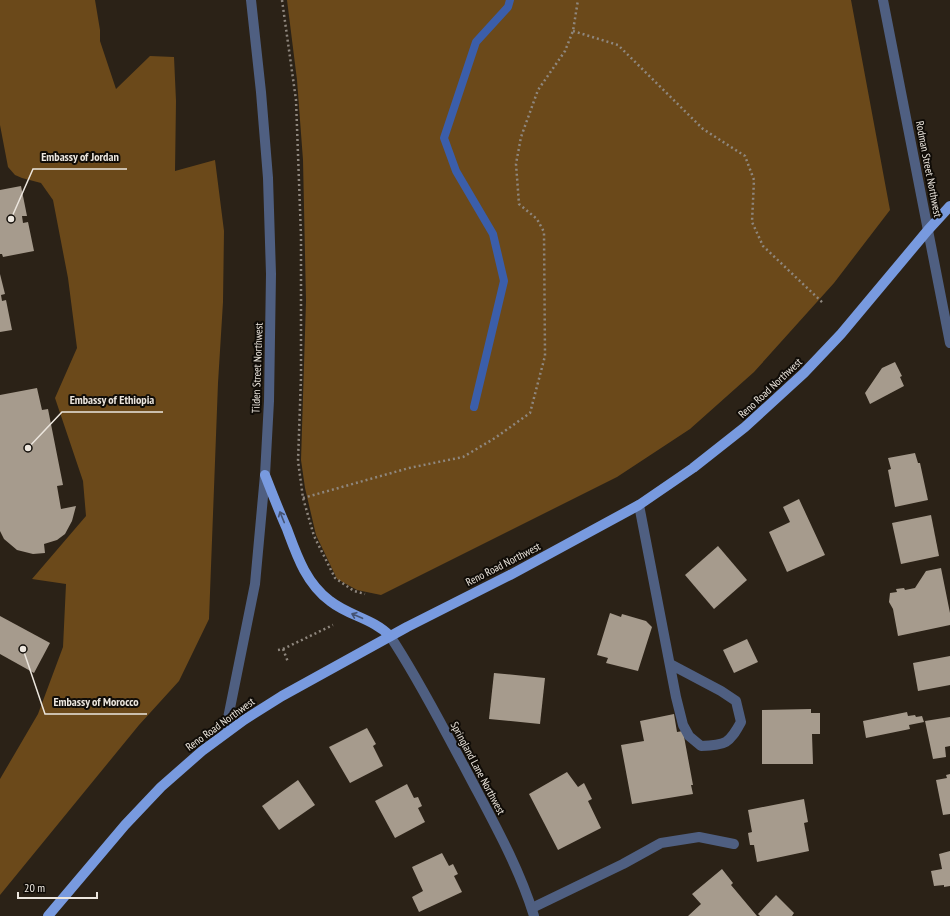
<svg xmlns="http://www.w3.org/2000/svg" width="950" height="916" font-family="'PT Sans Narrow',sans-serif">
<style>
.forest{fill:#6b491a}
.lines{fill:none;stroke-linecap:round;stroke-linejoin:round}
.stream{stroke:#3b5eaa;stroke-width:8}
.building{fill:#a69b8d}
.path{stroke:#8f877e;stroke-width:2.5;stroke-dasharray:2 3;stroke-linecap:butt}
.minor{stroke:#4f5f81;stroke-width:10}
.major{stroke:#789adf;stroke-width:10}
.oneway{stroke:#445373}
.labels{text-anchor:middle;dominant-baseline:central;stroke-width:4;stroke-linejoin:round;paint-order:stroke}
.street-label{font-size:11px;fill:#ece6de;stroke:#100c07}
.leader{fill:none;stroke:#ece6de;stroke-width:1.5}
.callout-dot{fill:#ece6de;stroke:#100c07;stroke-width:1.5}
.callout-label{font-size:12px;text-anchor:middle;font-weight:bold;fill:#ece6de;stroke:#100c07;stroke-width:4;stroke-linejoin:round;paint-order:stroke}
</style>
<rect width="100%" height="100%" fill="#2b2217"/>
<!-- forest -->
<g class="forest">
<polygon points="0,0 95,0 100,30 100,41 116,89 150,56 174,57 176,101 175,171 215,160 224,231 223,302 218,383 209,619 179,681 139,725 0,895 0,779 38,714 63,647 66,584 32,579 86,516 83,481 55,398 77,348 68,278 53,200 41,183 22,178 15,175 8,167 0,125"/>
<polygon points="287,0 851,0 890,210 834,283 754,372 690,429 617,477 381,595 357,590 337,579 316,535 305,488 301,460 306,301 303,160 297,80"/>
</g>
<g class="lines">
<!-- stream -->
<polyline class="stream" points="474,407 504,281 493,234 456,171 444,138 476,42 508,7 510,0"/>
</g>
<!-- building -->
<g class="building">
<polygon points="21,186 27,216 22,216 23,223 28,222 34,251 3,257 2,254 0,254 0,190"/>
<polygon points="0,274 5,294 1,295 2,301 6,300 12,330 0,332"/>
<polygon points="895,362 902,376 900,377 904,386 870,404 865,393 882,368"/>
<polygon points="37,388 42,410 48,409 63,485 57,486 61,509 76,506 72,521 65,534 57,540 44,544 45,553 33,554 17,550 4,539 0,531 0,395"/>
<polygon points="915,453 918,463 920,463 928,500 895,507 888,470 891,469 888,458"/>
<polygon points="799,499 825,555 787,572 769,532 790,522 783,507"/>
<polygon points="931,515 939,556 901,564 892,523"/>
<polygon points="718,546 747,580 714,609 685,575"/>
<polygon points="941,568 950,613 950,625 898,636 893,609 889,602 890,593 897,592 896,589 904,588 905,590 915,588 926,571"/>
<polygon points="610,613 621,617 622,614 646,621 652,627 638,671 606,663 608,658 597,655"/>
<polygon points="0,616 50,643 34,673 0,654"/>
<polygon points="747,639 758,662 734,673 723,650"/>
<polygon points="950,656 950,685 918,691 913,663"/>
<polygon points="494,673 545,678 540,724 489,719"/>
<polygon points="811,709 811,713 820,713 820,734 812,734 813,764 762,764 762,710"/>
<polygon points="907,712 908,716 915,715 916,717 922,716 924,722 909,725 910,729 866,738 863,721"/>
<polygon points="674,714 677,732 683,731 693,785 691,785 693,794 632,804 621,745 644,741 640,721"/>
<polygon points="950,717 950,746 945,747 946,757 933,759 925,721"/>
<polygon points="367,728 376,744 373,746 383,766 350,783 329,747"/>
<polygon points="567,772 578,787 584,783 592,799 588,801 601,828 558,850 529,794"/>
<polygon points="950,774 950,814 943,815 936,780 947,778 946,775"/>
<polygon points="298,780 315,805 279,830 262,806"/>
<polygon points="407,784 414,798 418,797 422,806 418,808 425,822 395,838 375,801"/>
<polygon points="804,799 808,822 804,823 809,851 757,862 754,845 750,845 748,833 752,832 748,810"/>
<polygon points="950,851 950,886 944,887 944,885 934,886 931,871 942,869 939,854"/>
<polygon points="442,853 449,866 453,864 458,874 454,876 462,892 419,912 412,897 423,891 412,867"/>
<polygon points="722,869 733,883 731,885 757,916 688,916 701,904 692,894"/>
<polygon points="776,895 794,913 792,916 760,916 758,914"/>
</g>
<g class="lines">
<!-- path -->
<g class="path">
<polyline points="282,0 296,100 301,236 301,377 298,461 303,498 314,536 335,578 354,591 365,594"/>
<polyline points="573,31 618,45 703,129 745,156 754,180 752,222 763,246 823,303"/>
<polyline points="303,498 409,468 463,457 495,438 530,413 545,356 544,232 537,219 519,204 516,164 521,137 538,90 565,51 573,31 578,0"/>
<polyline points="283,649 288,662"/>
<polyline points="278,650 283,649 333,625"/>
</g>
<!-- minor -->
<g class="minor">
<polyline points="883,0 950,343"/>
<path d="M639,505L676,697L683,725L689,736L701,746C726,745 729,744 741,722L736,701L721,691L670,664"/>
<path d="M390,636C418,678 441,724 465,768C490,816 518,864 534,916"/>
<polyline points="225,733 255,584 265,475 269,401 271,274 268,178 261,92 251,0"/>
<polyline points="532,908 623,864 661,843 699,837 734,844"/>
</g>
<!-- major -->
<g class="major">
<path d="M265,475C272,493 279,511 287,529C297,556 306,583 330,601C349,616 374,619 390,636"/>
<polyline points="48,916 125,825 161,787 202,751 244,720 282,696 407,627 510,575 639,505 693,468 745,427 804,373 841,334 928,230 950,206"/>
</g>
</g>
<!-- one-way arrows -->
<defs><path id="oneway-shaft" d="M-6 0H5M1.5-3L5.5 0L1.5 3" fill="none" stroke-width="1.6" stroke-linecap="round" stroke-linejoin="round"/></defs>
<g class="oneway">
<use href="#oneway-shaft" transform="translate(282 517) rotate(-112)"/>
<use href="#oneway-shaft" transform="translate(357 616) rotate(-157)"/>
</g>
<g class="labels">
<!-- street labels -->
<g class="street-label">
<text transform="translate(929 169) rotate(79)">Rodman Street Northwest</text>
<text transform="translate(257 368) rotate(-88)">Tilden Street Northwest</text>
<text transform="translate(770 388) rotate(-43)">Reno Road Northwest</text>
<text transform="translate(503 564) rotate(-27)">Reno Road Northwest</text>
<text transform="translate(220 724) rotate(-36)">Reno Road Northwest</text>
<text transform="translate(478 768) rotate(62)">Springland Lane Northwest</text>
</g>
</g>
<!-- callouts -->
<path class="leader" d="M11 219L33 169H127M28 448L62 412H163M23 649L45 714H147"/>
<g class="callout-dot">
<circle cx="11" cy="219" r="4"/>
<circle cx="28" cy="448" r="4"/>
<circle cx="23" cy="649" r="4"/>
</g>
<g class="callout-label">
<text x="80" y="161">Embassy of Jordan</text>
<text x="112" y="404">Embassy of Ethiopia</text>
<text x="96" y="706">Embassy of Morocco</text>
</g>
<!-- scale -->
<path d="M18 892v6h79v-6" fill="none" stroke="#ece6de" stroke-width="2"/>
<text x="24" y="892" font-size="12" fill="#ece6de" stroke="#100c07" stroke-width="3" paint-order="stroke">20 m</text>
</svg>
